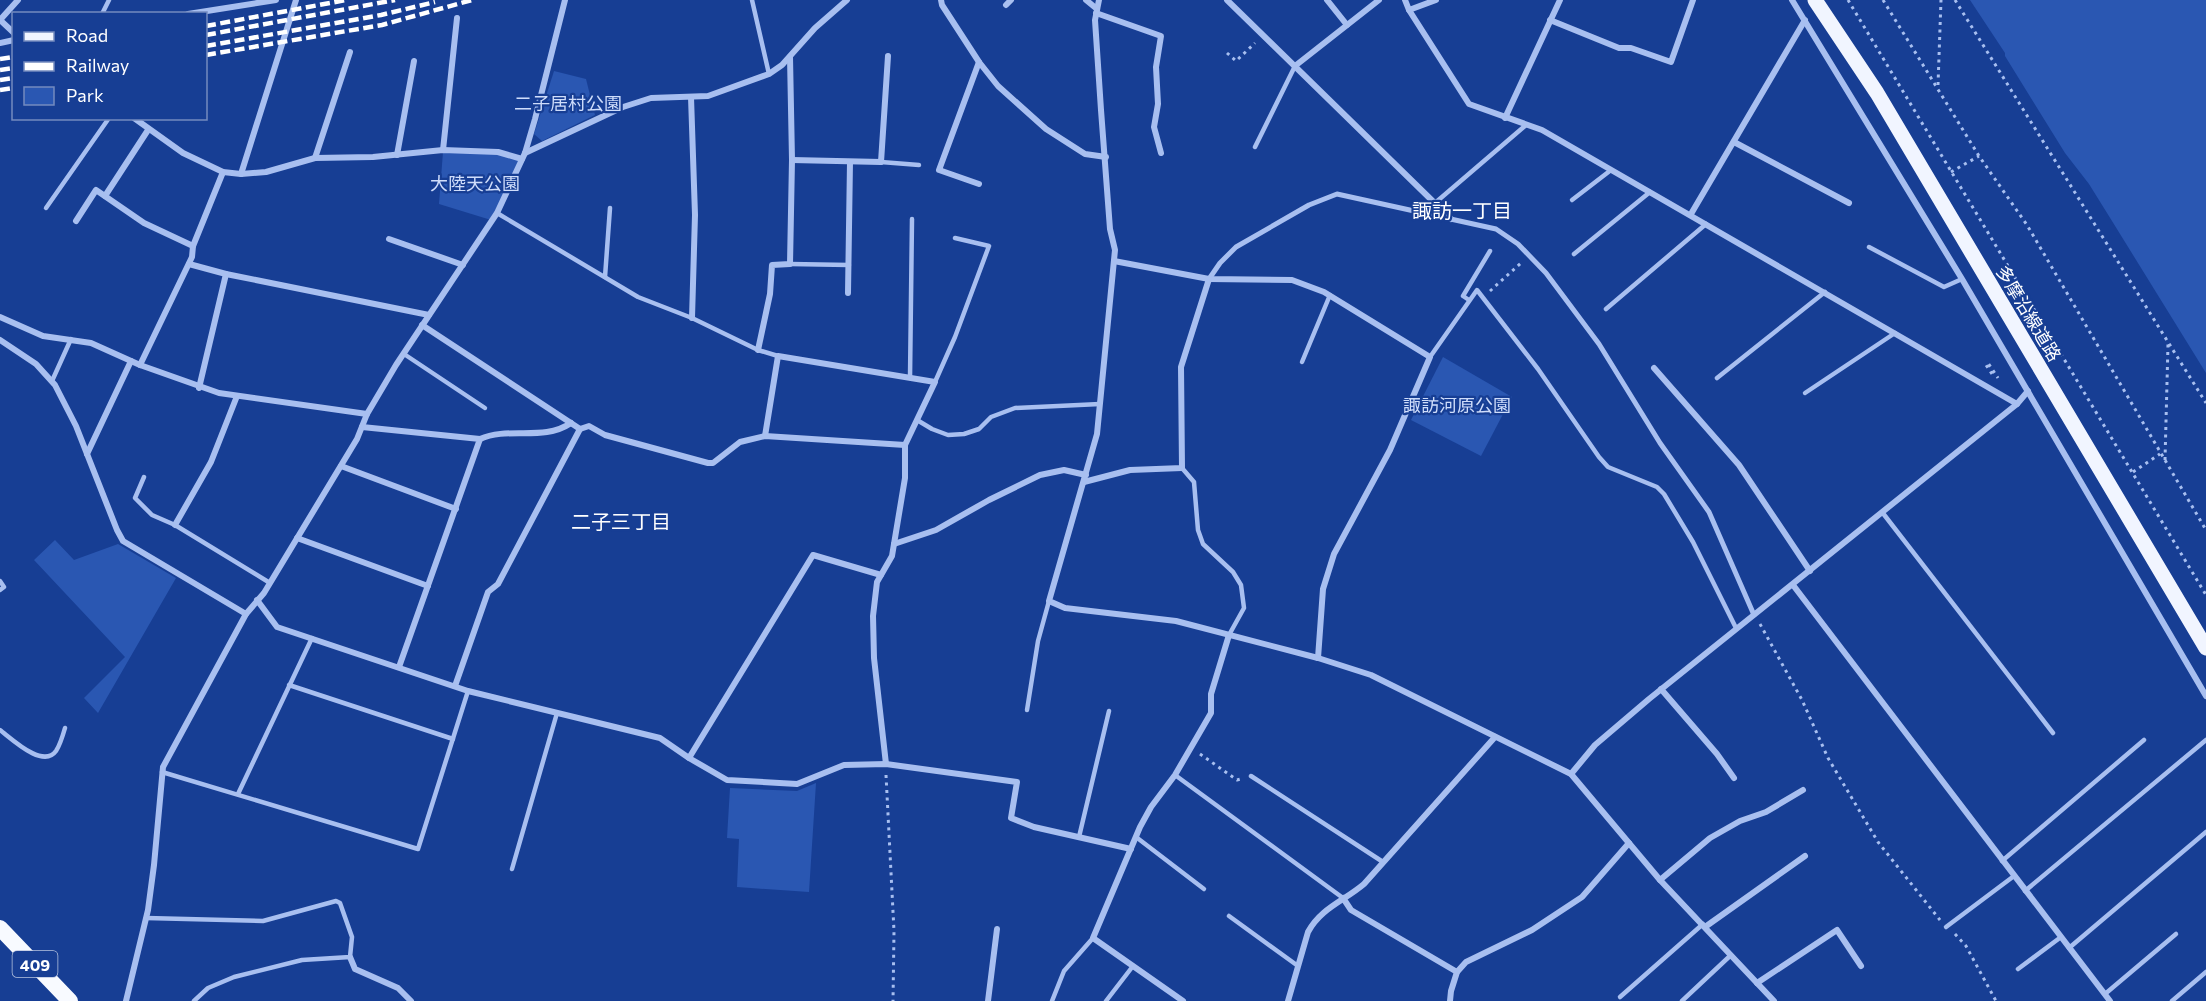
<svg xmlns="http://www.w3.org/2000/svg" width="2206" height="1001" font-family="Commissioner,'Noto Sans JP',sans-serif">
<style>
.green{fill:#2a57b2}
.lines{fill:none;stroke-linecap:round;stroke-linejoin:round}
.path{stroke:#a8bff0;stroke-width:3;stroke-dasharray:3 4.5;stroke-linecap:butt}
.service{stroke:#a8bff0;stroke-width:4.5}
.pedestrian{stroke:#a8bff0;stroke-width:5}
.minor{stroke:#a8bff0;stroke-width:6}
.primary{stroke:#f1f5ff;stroke-width:15}
.trunk{stroke:#f8faff;stroke-width:16}
.rail{stroke:#fff;stroke-width:4.5;stroke-dasharray:10 4.5;stroke-linecap:butt}
.labels{text-anchor:middle;dominant-baseline:central;stroke-width:4.5;stroke-linejoin:round;paint-order:stroke}
.shield{fill:#173e94;stroke:#b9c5df;stroke-width:1.5}
.shield-label{font-size:16px;font-weight:bold;fill:#fff}
.park-label{font-size:18px;fill:#cfddfb;stroke:#173e94}
.street-label{font-size:18px;fill:#fff;stroke:#173e94}
.neighbourhood-label{font-size:20px;fill:#fff;stroke:#173e94}
</style>
<rect width="100%" height="100%" fill="#173e94"/>
<!-- green -->
<g class="green">
<polygon points="1970,0 2206,0 2206,373 2112,221 2089,184 2065,153 2005,56 2005,53"/>
<polygon points="554,71 586,79 595,115 542,141 534,134"/>
<polygon points="443,152 498,154 519,160 491,220 439,204"/>
<polygon points="1443,357 1512,397 1481,456 1411,420"/>
<polygon points="55,540 74,560 118,544 176,578 98,713 84,698 125,657 34,560"/>
<polygon points="816,783 809,892 737,887 739,839 727,838 730,788 797,791"/>
</g>
<g class="lines">
<!-- path -->
<g class="path">
<polyline points="1848,0 2206,595"/>
<polyline points="1883,0 1979,156 2027,225 2206,530"/>
<polyline points="1955,0 2206,403"/>
<polyline points="1227,53 1236,61 1255,43"/>
<polyline points="1938,85 1941,0"/>
<polyline points="1951,172 1979,156"/>
<polyline points="1490,291 1521,263"/>
<polyline points="1992,374 1986,365 1988,363 1998,378"/>
<polyline points="2165,460 2168,344"/>
<polyline points="2133,472 2160,454"/>
<polyline points="1760,624 1802,700 1828,758 1878,842 1940,920"/>
<polyline points="1200,754 1237,780 1241,779"/>
<polyline points="886,775 894,931 893,1001"/>
<polyline points="1955,934 1966,946 1996,1001"/>
</g>
<!-- service -->
<g class="service">
<polyline points="752,0 769,74"/>
<polyline points="102,14 109,0"/>
<polyline points="1255,147 1295,66"/>
<polyline points="881,162 919,165"/>
<polyline points="1572,200 1611,170"/>
<polyline points="1435,203 1526,125"/>
<polyline points="46,208 109,118"/>
<polyline points="497,213 638,297 692,318 758,350 778,356"/>
<polyline points="1869,247 1944,287 1962,279"/>
<polyline points="1574,254 1650,192"/>
<polyline points="790,264 849,265"/>
<polyline points="605,277 610,208"/>
<polyline points="1469,300 1463,296 1490,251"/>
<polyline points="1606,309 1706,224"/>
<polyline points="404,354 485,408"/>
<polyline points="1430,357 1477,290 1538,369 1599,457 1608,467 1657,487 1664,494 1693,542 1736,628"/>
<polyline points="1302,362 1330,295"/>
<polyline points="910,378 912,219"/>
<polyline points="1717,378 1825,292"/>
<polyline points="52,381 71,339"/>
<polyline points="935,382 955,337 989,246 955,238"/>
<polyline points="1805,393 1895,333"/>
<polyline points="917,420 932,429 948,435 964,434 979,429 991,417 1015,408 1100,404"/>
<polyline points="1182,468 1194,482 1198,530 1203,544 1233,572 1241,585 1244,608 1229,635"/>
<polyline points="144,477 135,498 152,515 175,525 270,583"/>
<polyline points="1882,512 2053,733"/>
<polyline points="0,581 4,587 0,590"/>
<polyline points="289,685 453,739"/>
<polyline points="1027,710 1038,641 1049,601"/>
<path d="M0,730C12,739 43,769 56,751C60,745 63,735 65,728"/>
<polyline points="162,772 418,849 468,691"/>
<polyline points="1175,775 1343,898"/>
<polyline points="1251,776 1383,862"/>
<polyline points="238,794 312,638"/>
<polyline points="1079,837 1109,711"/>
<polyline points="1136,837 1204,889"/>
<polyline points="2002,861 2144,740"/>
<polyline points="512,869 557,713"/>
<polyline points="2025,891 2206,740"/>
<polyline points="1229,916 1298,966"/>
<polyline points="146,918 263,921 336,901 340,903 352,937 350,957 302,960 234,977 208,988 194,1001"/>
<polyline points="1946,927 2014,876"/>
<polyline points="2069,948 2206,832"/>
<polyline points="2018,969 2061,937"/>
<polyline points="2105,994 2176,934"/>
<polyline points="1620,997 1703,924"/>
<polyline points="1052,1001 1064,971 1093,938"/>
<polyline points="1106,1001 1133,966"/>
<polyline points="1682,1001 1731,955"/>
<polyline points="2172,1001 2206,972"/>
</g>
<!-- pedestrian -->
<polyline class="pedestrian" points="1209,279 1220,263 1236,247 1309,205 1337,194 1496,229 1518,244 1546,273 1599,344 1660,443 1709,512 1754,615"/>
<!-- minor -->
<g class="minor">
<polyline points="941,0 942,5 979,62 998,86 1046,129 1085,154 1106,157"/>
<polyline points="1086,0 1097,9"/>
<polyline points="1099,0 1095,20 1101,110 1110,229 1115,250 1097,434 1049,601 1065,608 1176,621 1318,658 1371,675 1571,774 1660,880 1774,1001"/>
<polyline points="1227,0 1451,219"/>
<polyline points="1327,0 1347,25"/>
<polyline points="1405,0 1409,10 1469,104 1542,130 2017,404"/>
<polyline points="1792,0 1962,279 2206,696"/>
<polyline points="1006,5 1011,0"/>
<polyline points="1409,10 1436,0"/>
<polyline points="1096,13 1161,36 1156,67 1158,104 1154,127 1161,153"/>
<polyline points="188,14 276,0"/>
<polyline points="0,20 18,0"/>
<polyline points="0,20 14,33"/>
<polyline points="1550,20 1619,48 1631,48 1671,62 1693,0"/>
<polyline points="0,43 14,40"/>
<polyline points="979,62 939,170 979,184"/>
<polyline points="1295,66 1379,0"/>
<polyline points="691,97 695,215 692,318"/>
<polyline points="134,118 183,153 223,172 241,174 266,172 315,158 373,157 443,150 498,152 522,159"/>
<polyline points="1505,118 1560,0"/>
<polyline points="1734,142 1849,203"/>
<polyline points="443,150 457,18"/>
<polyline points="525,153 623,107 651,98 708,96 769,74 782,65 815,28 847,0"/>
<polyline points="397,155 414,61"/>
<polyline points="315,158 350,52"/>
<polyline points="792,160 881,162 888,56"/>
<polyline points="241,174 296,0"/>
<polyline points="105,196 148,130"/>
<polyline points="1691,214 1805,20"/>
<polyline points="76,221 96,190 144,223 193,246"/>
<polyline points="389,239 463,265"/>
<polyline points="1114,261 1209,279 1292,280 1324,292 1430,357 1390,450 1334,554 1323,589 1318,658"/>
<polyline points="189,264 226,274 429,315"/>
<polyline points="848,293 850,162"/>
<polyline points="0,317 43,336 91,343 140,365 219,393 367,414"/>
<polyline points="422,325 580,429 498,584 488,592 455,686"/>
<polyline points="0,340 36,364 55,385 76,426 117,530 123,541 246,614"/>
<polyline points="758,350 770,294 772,265 790,264 792,160 790,57"/>
<polyline points="140,365 192,257 193,246 223,172"/>
<polyline points="1654,368 1739,465 1810,571"/>
<polyline points="199,388 226,274"/>
<polyline points="362,427 480,439 399,667"/>
<polyline points="580,429 589,426 605,435 708,463 713,463 740,442 765,436 905,445"/>
<polyline points="765,436 778,356 935,382 905,445 905,478 892,556 877,582 873,616 874,658 886,764"/>
<path d="M480,439C509,426 543,442 571,423"/>
<polyline points="87,454 131,361"/>
<polyline points="341,466 456,509"/>
<polyline points="1084,482 1130,470 1182,468 1181,367 1209,279"/>
<polyline points="175,525 211,462 237,396"/>
<polyline points="297,538 428,586"/>
<polyline points="894,544 936,530 989,500 1040,475 1064,470 1086,475"/>
<polyline points="1793,585 2110,1001"/>
<polyline points="257,600 277,627 468,691 660,738 689,758 727,780 797,784 844,765 886,764 1017,782 1011,818 1034,827 1131,849"/>
<polyline points="1661,689 1717,754 1734,778"/>
<polyline points="689,758 813,555 881,575"/>
<polyline points="1571,774 1595,745 1649,699 2017,404 2028,391"/>
<polyline points="1660,880 1710,838 1740,821 1766,812 1803,790"/>
<polyline points="1343,898 1351,910 1457,972"/>
<polyline points="1705,927 1805,856"/>
<polyline points="350,957 355,969 398,988 411,1001"/>
<polyline points="1757,983 1837,930 1861,966"/>
<polyline points="126,1001 148,910 154,865 163,767 246,614 264,593 357,439 367,414 396,365 497,213 525,153 535,119 565,0"/>
<polyline points="988,1001 997,929"/>
<polyline points="1183,1001 1093,938 1140,827 1151,807 1175,775 1211,713 1211,694 1229,635"/>
<path d="M1288,1001L1308,932C1321,908 1344,901 1364,884L1495,737"/>
<polyline points="1450,1001 1451,991 1457,972 1466,962 1532,930 1582,897 1629,843"/>
</g>
<!-- primary -->
<polyline class="primary" points="1815,0 1877,93 2206,648"/>
<!-- trunk -->
<polyline class="trunk" points="0,928 70,1001"/>
<!-- rail -->
<g class="rail">
<polyline points="206,26 346,0"/>
<polyline points="206,35 395,0"/>
<polyline points="206,46 381,15 435,2"/>
<polyline points="206,55 382,25 472,0"/>
<polyline points="0,59 14,57"/>
<polyline points="0,70 14,68"/>
<polyline points="0,80 14,78"/>
<polyline points="0,90 14,88"/>
</g>
</g>
<g class="labels">
<!-- shield labels -->
<rect class="shield" x="12.5" y="951" width="45" height="26" rx="4.5"/>
<g class="shield-label">
<text x="35" y="964">409</text>
</g>
<!-- park labels -->
<g class="park-label">
<text x="568" y="103">二子居村公園</text>
<text x="475" y="183">大陸天公園</text>
<text x="1457" y="405">諏訪河原公園</text>
</g>
<!-- street labels -->
<g class="street-label">
<text transform="translate(2029 313) rotate(59)">多摩沿線道路</text>
</g>
<!-- neighbourhood labels -->
<g class="neighbourhood-label">
<text x="1462" y="210">諏訪一丁目</text>
<text x="621" y="521">二子三丁目</text>
</g>
</g>
<!-- legend -->
<rect x="12" y="12" width="195" height="108" fill="#173e94" stroke="#748bbf" stroke-width="1.5"/>
<rect x="24" y="32" width="30" height="9" fill="#f1f5ff" stroke="#748bbf" stroke-width="1.5"/>
<text x="66" y="42" font-size="18" fill="#ffffff">Road</text>
<rect x="24" y="62" width="30" height="9" fill="#ffffff" stroke="#748bbf" stroke-width="1.5"/>
<text x="66" y="72" font-size="18" fill="#ffffff">Railway</text>
<rect x="24" y="87" width="30" height="18" fill="#2a57b2" stroke="#748bbf" stroke-width="1.5"/>
<text x="66" y="102" font-size="18" fill="#ffffff">Park</text>
</svg>
